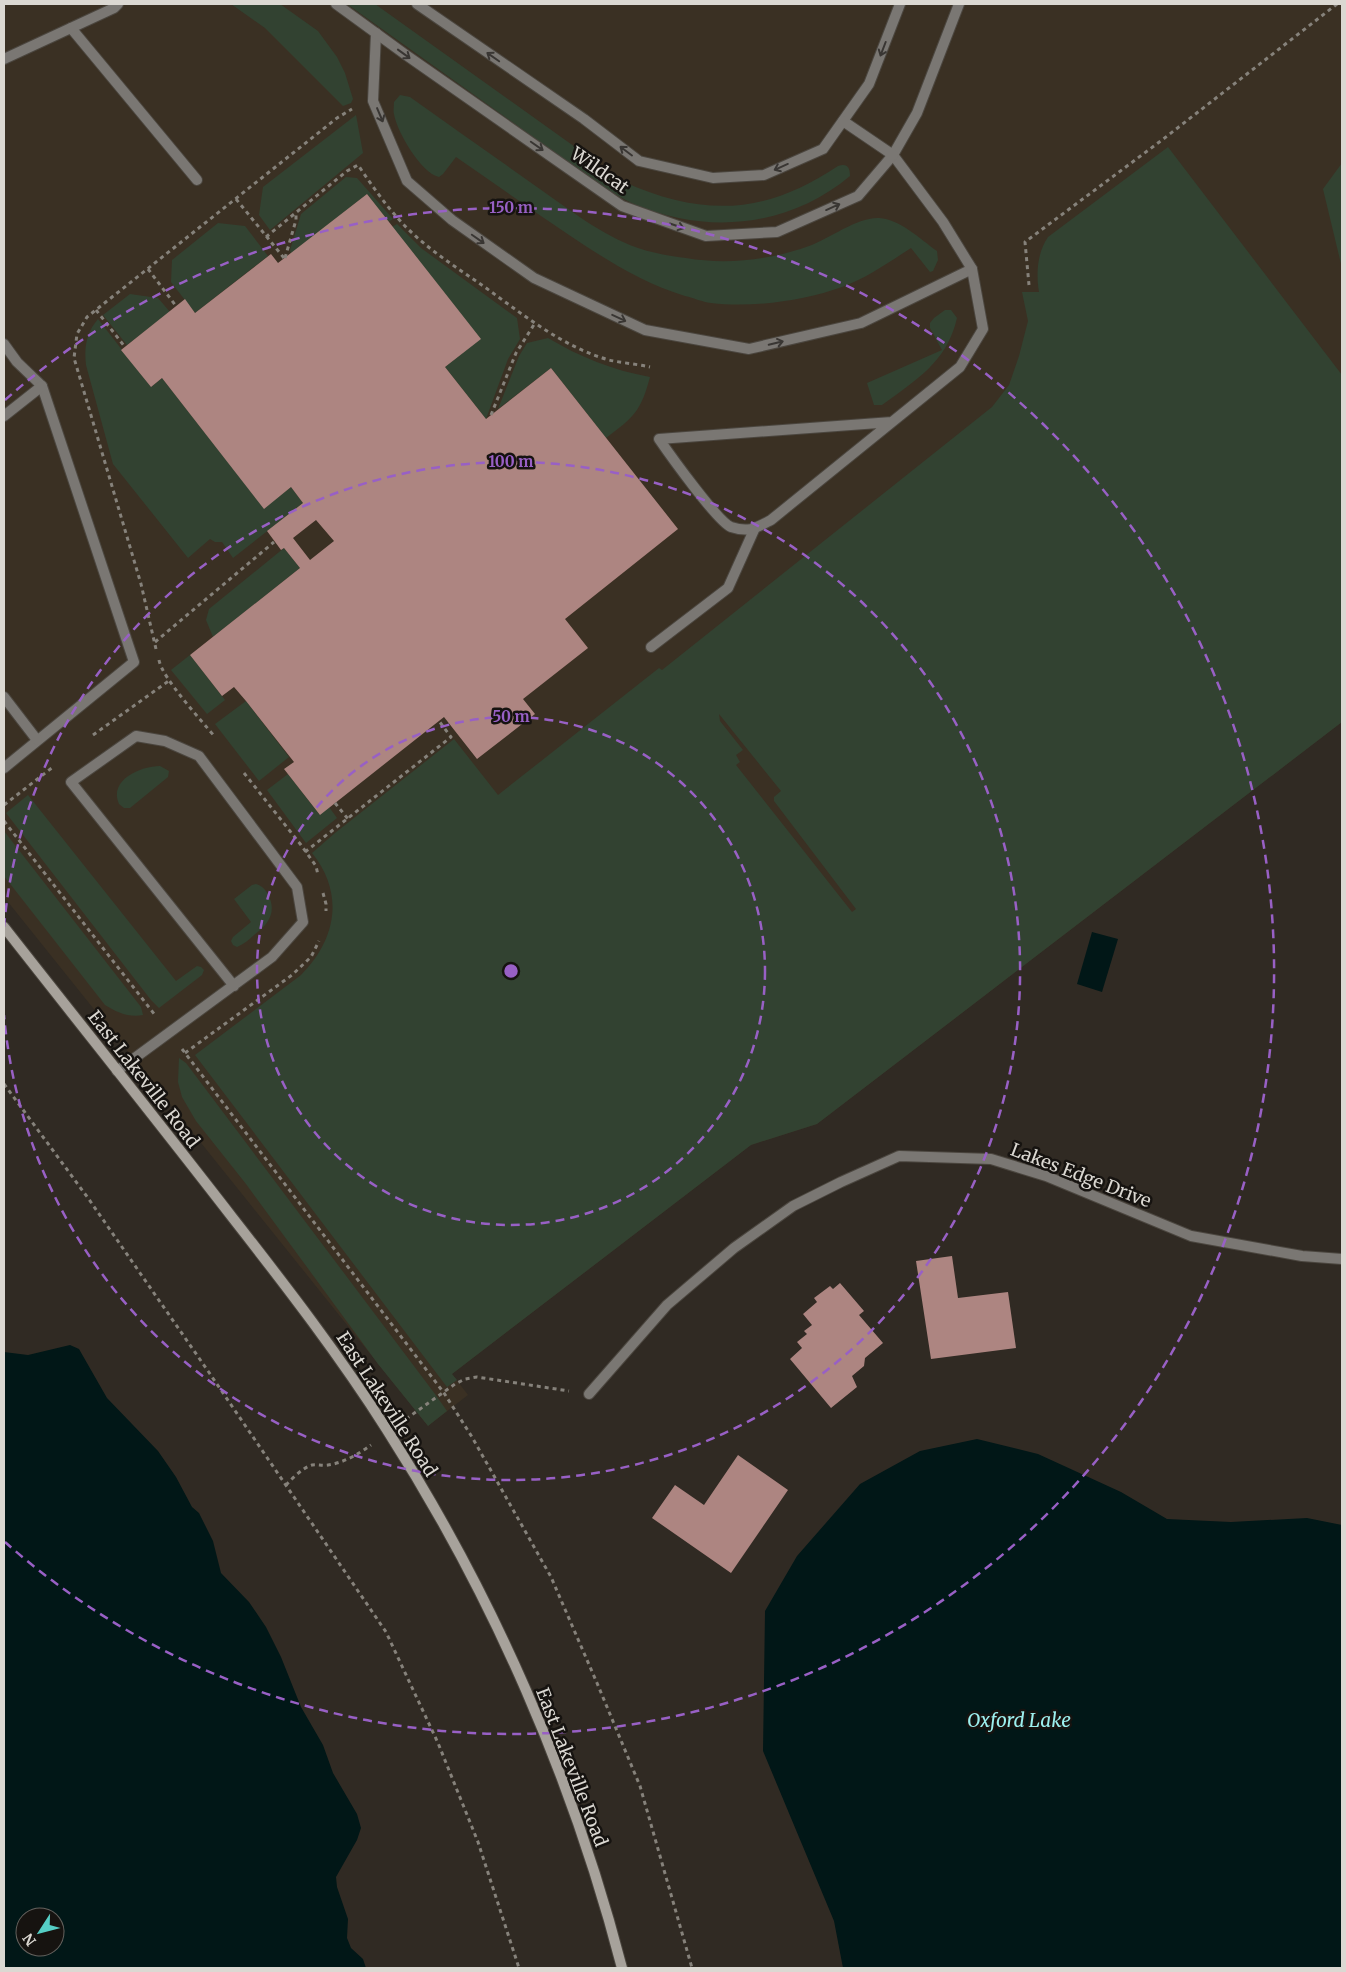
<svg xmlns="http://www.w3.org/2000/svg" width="1346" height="1972" font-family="Merriweather,serif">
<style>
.built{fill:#3a3023}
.green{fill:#324231;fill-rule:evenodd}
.water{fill:#011717;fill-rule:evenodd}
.building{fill:#ad8581;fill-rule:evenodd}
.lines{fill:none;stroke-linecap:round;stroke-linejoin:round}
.service-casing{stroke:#4b463f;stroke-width:12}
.minor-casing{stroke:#4b463f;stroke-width:12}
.secondary-casing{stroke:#4b463f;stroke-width:12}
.path{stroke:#86827b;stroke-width:3;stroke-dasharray:4 4;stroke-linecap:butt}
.service{stroke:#7a7773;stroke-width:10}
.minor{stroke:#7a7773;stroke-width:10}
.secondary{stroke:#a7a29b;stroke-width:10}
.oneway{stroke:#393633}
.ring{fill:none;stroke:#9860c5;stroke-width:2.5;stroke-dasharray:9 6}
.labels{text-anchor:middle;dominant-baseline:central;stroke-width:5;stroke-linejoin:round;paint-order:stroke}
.street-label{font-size:18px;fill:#dbd8d2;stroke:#161310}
.water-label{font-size:19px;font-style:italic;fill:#9cefee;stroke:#161310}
.centre{fill:#9860c5;stroke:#161310;stroke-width:2.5}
.ring-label{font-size:15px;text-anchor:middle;font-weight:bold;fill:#9860c5;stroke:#161310;stroke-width:5;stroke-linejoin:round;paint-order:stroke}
</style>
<rect width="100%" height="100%" fill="#302a23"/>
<!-- built -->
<polygon class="built" points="4,4 1342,4 1342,722 817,1124 751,1145 452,1374 468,1395 428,1426 4,897"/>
<!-- green -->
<g class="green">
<polygon points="231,4 280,4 318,31 337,57 345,73 353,99 351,103 343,106 265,28"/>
<path d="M347,4H375L624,182C703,217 765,215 838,166C847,163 850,167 850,176C789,227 709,235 636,205C622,199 609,190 596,182Z"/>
<path d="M400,95L410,97C452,127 495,157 537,187C569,209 601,235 638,248C652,253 670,256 686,258C726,265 771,260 809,246C831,238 857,217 879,218C900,219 920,239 937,251L938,260L933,271L930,272L911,248C889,262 867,278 842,287C803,301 751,308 711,303C702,302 694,298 685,296C643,283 608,261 572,237C533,211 495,184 456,157L443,174L439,177C421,173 397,132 394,114C393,111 394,106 394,102Z"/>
<polygon points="356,115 363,153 270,230 259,215 263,187"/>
<path d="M1168,147L1342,375V722L817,1124L751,1145L452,1374L457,1380L447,1387L195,1055L301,975C336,940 345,894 312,853L335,833L454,739L498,795L659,668L662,670L992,407L1009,385L1019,356L1028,321L1022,292H1039C1036,274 1037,253 1048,237ZM719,714L781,791L774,797V801L856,909L852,912L736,765L740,762L736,755L743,750L720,721Z"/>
<polygon points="1342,163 1342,268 1323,189"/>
<polygon points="346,177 357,178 393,219 388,222 367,194 291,254 290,250 301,214"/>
<polygon points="218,223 245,226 268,256 195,313 171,282 172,260"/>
<polygon points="397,224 421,248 517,318 520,339 508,359 486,419 445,367 480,339 392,227"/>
<polygon points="130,294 158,298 170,312 127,345 103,315"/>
<path d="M945,310H951L957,318C947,362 916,380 882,405H874L867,383L942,350L930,328V323L934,318Z"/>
<path d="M98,319L151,387L162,378L264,508L291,487L303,503L233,558L222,542H215L210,539L188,558L113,464L86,365C84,348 86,333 98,319Z"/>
<path d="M548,338C580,357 612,370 650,377C641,411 634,417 606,438L551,368L498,409L519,356L527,343Z"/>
<polygon points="284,548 300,568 213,637 206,620 209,609"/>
<polygon points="190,655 225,700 207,714 171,670"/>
<polygon points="246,701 289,757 259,781 215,724"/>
<path d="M160,766L169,771L168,777L130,808H124L119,804C108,780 141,766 160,766Z"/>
<polygon points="288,774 319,814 329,807 337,818 306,843 267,790"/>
<polygon points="28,795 176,981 197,966 201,967 204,970 202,975 159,1008 151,1000 6,813"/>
<path d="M4,831L141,1007L143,1015C129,1018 116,1012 105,1005L4,876Z"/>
<path d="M256,884C262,886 264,888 268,894C277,912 269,924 254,935C249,940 244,944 237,947L233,945L231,941L233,937L251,922L234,899L252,885Z"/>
<polygon points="179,1058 186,1063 435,1394 447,1411 428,1426 378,1364 246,1184 196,1121 182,1097 178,1082"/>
</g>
<!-- water -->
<g class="water">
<polygon points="1092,932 1118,939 1102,992 1077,984"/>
<path d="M70,1345L79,1349L107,1398L158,1451L176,1477L192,1507L199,1513L213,1541L221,1573L249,1602L266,1627L281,1657L301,1707L323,1745L333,1773L357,1814L361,1828L357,1840L336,1877L337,1887L348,1919L347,1938L351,1948L363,1959L366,1968H4V1352L28,1355ZM25,1917H55V1947H25Z"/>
<polygon points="977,1439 1038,1454 1121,1492 1167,1519 1231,1522 1307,1518 1342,1525 1342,1968 843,1968 834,1921 763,1751 765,1611 797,1556 860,1484 920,1451"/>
</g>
<!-- building -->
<g class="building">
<path d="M367,194L481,339L445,367L486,419L551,368L678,529L565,619L588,648L523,699L535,714L477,759L444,717L320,815L284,769L294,762L246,701L234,687L222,696L190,655L300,568L284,548L281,550L267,531L303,503L291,487L264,509L162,378L151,387L121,350L185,299L195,313L271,254L278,263ZM316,520L334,541L310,560L293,538Z"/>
<polygon points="952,1256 958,1298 1008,1292 1016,1348 931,1359 916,1261"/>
<polygon points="840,1283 864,1311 859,1315 883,1343 865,1358 864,1366 852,1376 857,1387 831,1408 790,1359 802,1348 797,1342 807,1334 804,1331 812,1325 803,1314 817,1302 814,1298 830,1286 833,1289"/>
<polygon points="738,1455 788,1490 731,1573 652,1518 675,1485 704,1505"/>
</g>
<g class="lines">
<defs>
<g id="service">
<polyline points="71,28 197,180"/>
<polyline points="376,33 373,101 407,181 452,220 534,278 645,330 749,349 861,323 972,269"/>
<polyline points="4,59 114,8 118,4"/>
<polyline points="4,344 17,362 42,386 134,662 4,768"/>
<polyline points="4,416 42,386"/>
<path d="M892,422L659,439C670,455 718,522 731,527C749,533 756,528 771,520L960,367L983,329L972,269L943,222L893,155"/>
<polyline points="651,647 728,588 754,530"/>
<polyline points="4,697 37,740"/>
<polyline points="117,1071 272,957 303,922 297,887 199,756 165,741 136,736 71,782 234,986"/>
</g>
<g id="minor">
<polyline points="336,4 406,55 622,206 706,236 777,232 858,196 893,155 917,113 959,4"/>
<polyline points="417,4 584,119 639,161 713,178 764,175 823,149 869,84 900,4"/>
<polyline points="843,121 893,155"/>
<polyline points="589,1394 667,1305 734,1248 793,1206 841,1182 899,1156 991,1159 1046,1176 1191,1236 1302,1256 1342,1259"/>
</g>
<path id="secondary" d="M4,927C80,1024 157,1120 232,1217C286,1286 340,1356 387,1430C493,1595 573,1779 622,1968"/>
</defs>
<!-- service casing -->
<use href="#service" class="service-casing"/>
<!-- minor casing -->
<use href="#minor" class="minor-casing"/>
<!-- secondary casing -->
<use href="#secondary" class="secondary-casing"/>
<!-- path -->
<g class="path">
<polyline points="236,199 284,258"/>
<path d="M266,237L347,171L358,165C373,187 388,209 407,228C428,249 454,266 479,283C520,312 560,346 609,360C622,363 637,364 650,367"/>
<polyline points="285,258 296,220 296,214"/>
<polyline points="148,269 176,306"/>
<polyline points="1029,285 1025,242 1162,140 1337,4"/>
<polyline points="96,310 125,347"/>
<polyline points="491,415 516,353 535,323"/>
<polyline points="155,642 274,542"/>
<polyline points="156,649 141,584 74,358 77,334 87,317 337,118 352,109"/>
<path d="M159,660C162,678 202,721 215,737"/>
<polyline points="93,735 170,680"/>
<polyline points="244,773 301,845 316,866 318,875"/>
<polyline points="335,803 348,819"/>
<polyline points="4,805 53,767"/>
<polyline points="4,821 155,1015"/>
<polyline points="305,852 451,737 439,721"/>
<polyline points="323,893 326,904 326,911"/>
<polyline points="182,1049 444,1393 472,1437 551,1577 597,1683 640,1786 692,1968"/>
<polyline points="185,1053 292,975 311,957 319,941"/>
<polyline points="4,1084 88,1198 208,1371 386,1632 438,1743 478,1842 519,1968"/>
<polyline points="406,1419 455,1384 465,1379 477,1377 569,1391"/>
<path d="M286,1485C293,1478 302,1468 312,1465C317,1464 322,1466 328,1465C343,1463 359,1454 371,1445"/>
</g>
<!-- service -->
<use href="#service" class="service"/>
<!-- minor -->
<use href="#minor" class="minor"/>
<!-- secondary -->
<use href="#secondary" class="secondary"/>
</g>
<!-- one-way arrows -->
<defs><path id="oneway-shaft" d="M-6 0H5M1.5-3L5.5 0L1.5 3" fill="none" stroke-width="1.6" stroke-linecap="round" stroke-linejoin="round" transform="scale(1.25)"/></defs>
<g class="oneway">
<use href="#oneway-shaft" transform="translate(883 49) rotate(111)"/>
<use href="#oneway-shaft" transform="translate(404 54) rotate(36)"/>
<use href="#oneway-shaft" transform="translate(493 57) rotate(-145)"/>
<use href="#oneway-shaft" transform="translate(380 115) rotate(67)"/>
<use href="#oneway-shaft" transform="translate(537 146) rotate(35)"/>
<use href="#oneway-shaft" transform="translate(626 151) rotate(-143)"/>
<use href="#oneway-shaft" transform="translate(781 167) rotate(156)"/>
<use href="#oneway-shaft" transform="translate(833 207) rotate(-24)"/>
<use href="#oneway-shaft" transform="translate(677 226) rotate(19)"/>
<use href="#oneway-shaft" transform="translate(478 239) rotate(35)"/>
<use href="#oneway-shaft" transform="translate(619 318) rotate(25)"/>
<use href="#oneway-shaft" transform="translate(776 343) rotate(-13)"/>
</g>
<!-- distance rings -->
<g class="ring">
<circle cx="511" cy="971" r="254"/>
<path d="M4 927A509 509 0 1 1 4 1015"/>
<path d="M5 400A763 763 0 1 1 5 1542"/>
</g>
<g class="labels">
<!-- street labels -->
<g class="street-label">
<text transform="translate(600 170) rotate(35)">Wildcat</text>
<text transform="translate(144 1079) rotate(52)">East Lakeville Road</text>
<text transform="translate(1081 1175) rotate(21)">Lakes Edge Drive</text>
<text transform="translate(387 1404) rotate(57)">East Lakeville Road</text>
<text transform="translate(572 1767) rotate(69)">East Lakeville Road</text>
</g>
<!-- water labels -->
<g class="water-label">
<text x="1019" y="1720">Oxford Lake</text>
</g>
</g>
<circle cx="511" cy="971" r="8" class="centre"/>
<g class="ring-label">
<text x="511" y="213">150 m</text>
<text x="511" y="467">100 m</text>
<text x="511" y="722">50 m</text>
</g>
<!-- border -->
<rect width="1346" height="1972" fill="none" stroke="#dbd8d2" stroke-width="10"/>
<!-- north arrow -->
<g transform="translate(40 1932) rotate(234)"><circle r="24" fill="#161310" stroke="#65625e"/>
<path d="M0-4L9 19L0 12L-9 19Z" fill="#55cec5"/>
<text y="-8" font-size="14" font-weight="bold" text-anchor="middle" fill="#dbd8d2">N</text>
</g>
</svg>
